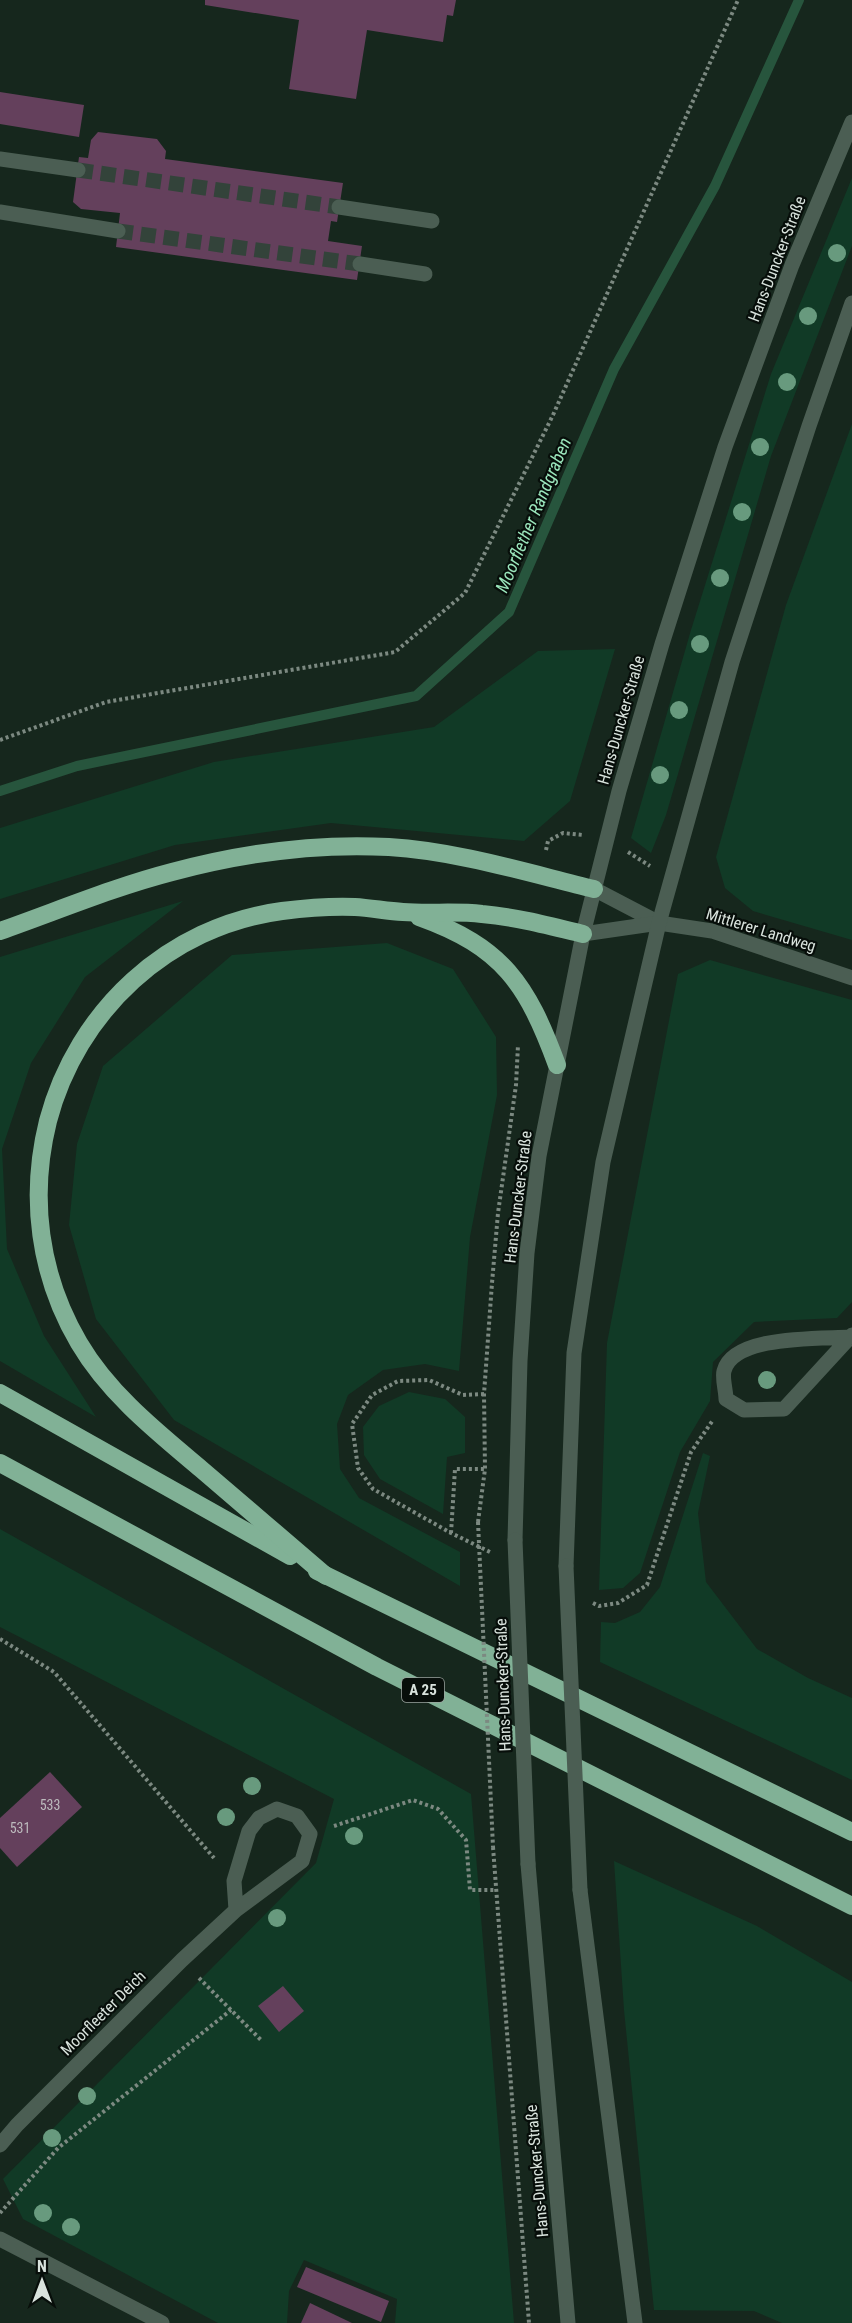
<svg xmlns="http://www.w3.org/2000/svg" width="852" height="2323" font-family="'Roboto Condensed',sans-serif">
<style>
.green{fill:#113a26}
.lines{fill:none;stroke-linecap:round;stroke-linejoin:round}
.stream{stroke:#27553d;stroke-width:10}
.building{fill:#64405c}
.minor-tunnel{stroke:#33433a;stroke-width:15;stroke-dasharray:15 8;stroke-linecap:butt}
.path{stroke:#7c8981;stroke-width:4;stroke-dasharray:3 3;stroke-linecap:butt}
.minor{stroke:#4b5e53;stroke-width:15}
.highway{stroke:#81b196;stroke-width:18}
.path-bridge{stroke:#7c8981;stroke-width:4;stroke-dasharray:3 3;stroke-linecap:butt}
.minor-bridge{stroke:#4b5e53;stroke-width:15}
.tree{fill:#689a7e}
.labels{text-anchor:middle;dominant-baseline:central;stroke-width:4.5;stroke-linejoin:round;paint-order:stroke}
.number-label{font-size:14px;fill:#bcbabd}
.shield{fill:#070e0a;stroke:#9aa39e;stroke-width:1.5}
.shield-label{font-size:15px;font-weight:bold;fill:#d9e3dd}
.street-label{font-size:16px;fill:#d9e3dd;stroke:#070e0a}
.water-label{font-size:18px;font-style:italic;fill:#9be6bc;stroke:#070e0a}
</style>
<rect width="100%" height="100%" fill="#16271d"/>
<!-- green -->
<g class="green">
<polygon points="852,178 852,246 771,456 666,815 651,853 631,838 691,630 771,374"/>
<polygon points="852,424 852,940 753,911 725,888 716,857 786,605"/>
<polygon points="615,649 570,801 524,841 331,823 175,845 0,899 0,828 214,762 434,727 538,651"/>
<polygon points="183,901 85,977 31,1063 2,1149 7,1249 44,1336 96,1417 0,1361 0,957"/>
<polygon points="387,943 453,969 496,1037 497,1095 470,1237 459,1371 425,1364 383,1370 348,1395 337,1424 340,1469 359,1498 460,1552 460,1586 174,1420 96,1319 69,1225 77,1144 103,1066 232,955"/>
<polygon points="710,960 852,1000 852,1302 837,1318 754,1322 713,1362 710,1401 680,1452 640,1573 623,1588 599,1590 607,1343 678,974"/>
<polygon points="409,1392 445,1399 465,1417 465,1453 447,1457 443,1514 380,1479 364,1455 363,1427 379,1406"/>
<polygon points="703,1453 710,1456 698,1513 706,1582 757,1649 808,1678 852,1698 852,1780 600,1662 601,1622 615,1623 640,1612 660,1587"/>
<polygon points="0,1529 471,1794 514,2323 395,2323 397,2299 304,2260 289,2291 287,2323 218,2323 23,2219 3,2179 316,1863 334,1799 0,1627"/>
<polygon points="614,1861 757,1926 852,1982 852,2323 782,2323 754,2311 654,2310 624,2010"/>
</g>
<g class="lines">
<!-- stream -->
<polyline class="stream" points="0,791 77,766 416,696 509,612 614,369 715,186 799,0"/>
</g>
<!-- building -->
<g class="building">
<polygon points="205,0 456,0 453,16 447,15 443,42 367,30 356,99 289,89 299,20 205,5"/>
<polygon points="0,92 84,105 79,137 0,124"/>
<polygon points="98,132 157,139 166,151 165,159 343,183 337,222 331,221 328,241 362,246 357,280 116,247 120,213 81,209 73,202 79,157 88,158 91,140"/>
<polygon points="50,1772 82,1807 17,1867 0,1848 0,1818"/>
<polygon points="283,1986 304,2011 279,2032 258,2006"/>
<polygon points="306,2267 389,2301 381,2322 297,2287"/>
<polygon points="310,2303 352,2323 301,2323"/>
</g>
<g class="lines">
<!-- minor-tunnel -->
<g class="minor-tunnel">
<polyline points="78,170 339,207"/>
<polyline points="118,231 360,264"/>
</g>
<!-- path -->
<g class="path">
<polyline points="0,740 106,702 395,652 465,593 553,415 738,0"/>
<polyline points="546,850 548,841 563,833 583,835"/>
<polyline points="628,852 650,866"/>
<polyline points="484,1394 463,1395 429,1380 398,1381 372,1395 352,1424 358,1468 373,1489 451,1533 490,1552"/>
<polyline points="478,1522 485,1469 484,1394 492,1283 498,1213 516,1085 518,1045"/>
<polyline points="451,1533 455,1469 485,1469"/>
<polyline points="593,1603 599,1606 618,1603 647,1585 691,1452 713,1420"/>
<polyline points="0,1639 54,1672 214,1858"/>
<polyline points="334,1826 413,1800 438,1809 466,1840 470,1890 495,1890"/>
<polyline points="493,1847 529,2323"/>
<polyline points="199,1978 261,2040"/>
<polyline points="0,2213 58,2148 231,2010"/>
</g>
<!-- minor -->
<g class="minor">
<polyline points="0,159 78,170"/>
<polyline points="339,207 432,221"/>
<polyline points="0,212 118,231"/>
<polyline points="360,264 425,274"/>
<polyline points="594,889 659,923"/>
<polyline points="583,934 659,923 712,931 852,978"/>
<path d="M850,1337C819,1339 733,1335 724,1371C722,1378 726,1391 726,1399L744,1410L784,1409L852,1335"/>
<polyline points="515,1540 520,1361 527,1253 539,1156 583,934 619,791 662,644 725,447 792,265 852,122"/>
<polyline points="566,1566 574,1353 603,1162 659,923 732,662 809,426 852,303"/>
<polyline points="528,1864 568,2323"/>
<polyline points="580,1890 635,2323"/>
<polyline points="0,2145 17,2125 182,1960 236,1910 302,1861 310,1834 297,1816 277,1809 259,1818 249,1831 234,1881 236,1910"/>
<polyline points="0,2239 162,2323"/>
</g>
<!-- highway -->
<g class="highway">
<path d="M419,917C503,947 527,984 557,1065"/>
<path d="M0,931C57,911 114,887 172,872C243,853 316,843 389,847C457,851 528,873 594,889"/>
<polyline points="0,1393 290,1556"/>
<polyline points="0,1463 377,1667 852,1906"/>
<polyline points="317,1571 852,1832"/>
<path d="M326,1576C284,1540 243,1505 201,1469C157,1432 109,1394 79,1343C39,1275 29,1197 48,1121C77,1011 168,926 282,911C306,908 331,906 355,907C371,908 387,911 403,912C430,914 456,911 482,914C516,917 550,926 583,934"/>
</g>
<!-- path-bridge -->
<polyline class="path-bridge" points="478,1522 493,1847"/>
<!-- minor-bridge -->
<g class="minor-bridge">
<polyline points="515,1540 528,1864"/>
<polyline points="566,1566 580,1890"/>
</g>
</g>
<!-- trees -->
<g class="tree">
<circle cx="837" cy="253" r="9"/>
<circle cx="808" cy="316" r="9"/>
<circle cx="787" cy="382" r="9"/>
<circle cx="760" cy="447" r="9"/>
<circle cx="742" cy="512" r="9"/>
<circle cx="720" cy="578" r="9"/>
<circle cx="700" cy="644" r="9"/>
<circle cx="679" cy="710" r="9"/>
<circle cx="660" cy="775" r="9"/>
<circle cx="767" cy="1380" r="9"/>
<circle cx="252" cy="1786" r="9"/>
<circle cx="226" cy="1817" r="9"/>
<circle cx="354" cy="1836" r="9"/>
<circle cx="277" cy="1918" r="9"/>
<circle cx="87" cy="2096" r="9"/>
<circle cx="52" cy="2138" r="9"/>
<circle cx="43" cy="2213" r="9"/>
<circle cx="71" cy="2227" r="9"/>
</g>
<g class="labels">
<!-- number labels -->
<g class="number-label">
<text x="50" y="1805">533</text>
<text x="20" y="1828">531</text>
</g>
<!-- shield labels -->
<rect class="shield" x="402" y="1678" width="42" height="24" rx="4.5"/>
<g class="shield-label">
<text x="423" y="1690">A 25</text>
</g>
<!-- street labels -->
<g class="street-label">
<text transform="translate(777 259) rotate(-69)">Hans-Duncker-Straße</text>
<text transform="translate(621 720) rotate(-74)">Hans-Duncker-Straße</text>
<text transform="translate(761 930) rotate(17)">Mittlerer Landweg</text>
<text transform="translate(518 1197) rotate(-83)">Hans-Duncker-Straße</text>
<text transform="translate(503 1685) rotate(-92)">Hans-Duncker-Straße</text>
<text transform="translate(103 2013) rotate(-45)">Moorfleeter Deich</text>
<text transform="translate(537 2171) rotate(-95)">Hans-Duncker-Straße</text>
</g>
<!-- water labels -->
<g class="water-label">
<text transform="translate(533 515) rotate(-67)">Moorflether Randgraben</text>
</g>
</g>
<!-- north arrow -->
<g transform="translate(42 2281)" stroke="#070e0a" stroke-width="4.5" paint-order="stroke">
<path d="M0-4.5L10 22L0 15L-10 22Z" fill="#d9e3dd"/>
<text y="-9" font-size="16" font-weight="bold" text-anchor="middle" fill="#d9e3dd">N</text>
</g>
</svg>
